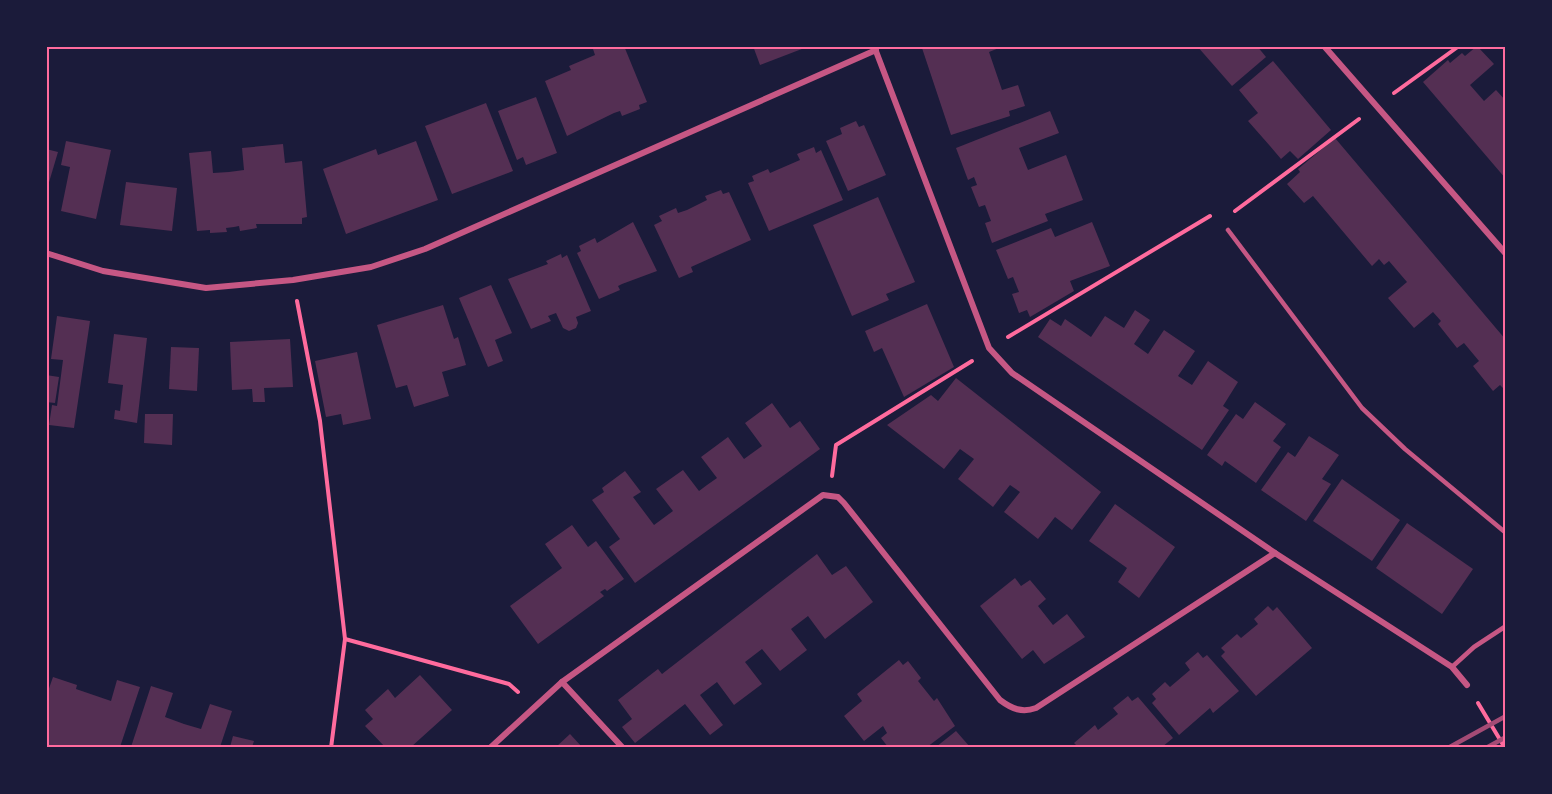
<svg xmlns="http://www.w3.org/2000/svg" width="1552" height="794" font-family="'Fira Sans',sans-serif">
<style>
.building{fill:#542f53}
.lines{fill:none;stroke-linecap:round;stroke-linejoin:round}
.path{stroke:#ff6b9d;stroke-width:4}
.service{stroke:#c65784;stroke-width:4.5}
.minor{stroke:#c65784;stroke-width:6}
.rail{stroke:#a44b75;stroke-width:4.5}
.neatline{fill:none;stroke:#ff6b9d;stroke-width:2}
</style>
<rect width="100%" height="100%" fill="#1b1b3a"/>
<!-- building -->
<g class="building">
<polygon points="592,46 624,46 647,102 639,105 640,109 622,116 620,111 614,113 567,136 545,81 571,70 569,66 595,55"/>
<polygon points="753,46 807,46 807,47 760,65"/>
<polygon points="927,46 1004,46 989,52 1002,90 1018,85 1025,106 1009,111 1010,116 951,135 922,48"/>
<polygon points="1197,46 1257,46 1266,57 1232,86"/>
<polygon points="1477,46 1494,64 1470,85 1484,101 1496,90 1506,101 1506,179 1423,82 1448,60 1450,63 1462,53 1465,56"/>
<polygon points="1273,61 1331,130 1298,159 1290,151 1281,159 1270,146 1248,121 1258,113 1239,90"/>
<polygon points="536,97 557,153 526,165 523,157 517,160 498,111"/>
<polygon points="486,103 513,171 452,194 425,126"/>
<polygon points="1050,111 1059,133 1019,148 1028,170 1066,155 1083,200 1045,214 1048,221 992,243 985,223 991,221 985,205 979,207 971,187 977,185 974,177 968,180 956,148"/>
<polygon points="856,121 859,127 864,125 886,175 848,191 826,141 842,134 840,128"/>
<polygon points="1335,138 1506,340 1506,391 1500,385 1493,391 1473,366 1479,361 1464,343 1457,348 1438,324 1441,321 1433,312 1414,328 1388,298 1407,282 1389,261 1384,265 1379,259 1372,266 1313,196 1304,203 1287,184 1300,172 1298,169"/>
<polygon points="66,141 111,150 96,219 61,211 70,167 61,165"/>
<polygon points="416,141 438,200 346,234 323,169 376,149 378,155"/>
<polygon points="283,144 285,163 302,161 307,217 302,218 302,224 256,224 257,228 240,231 239,226 234,227 226,228 227,232 210,233 210,230 197,231 189,153 211,151 213,173 229,172 244,170 242,148"/>
<polygon points="814,147 816,153 821,150 843,200 769,231 748,183 754,181 752,176 768,169 770,173 800,160 797,154"/>
<polygon points="46,149 58,152 47,189 46,189"/>
<polygon points="126,182 177,188 172,231 120,225"/>
<polygon points="721,190 723,194 729,192 751,240 691,267 693,272 679,278 654,225 662,221 659,216 676,208 678,213 687,210 707,200 705,196"/>
<polygon points="878,197 915,282 886,294 889,300 852,316 813,225"/>
<polygon points="633,222 657,271 622,284 618,286 620,290 599,299 577,253 581,251 579,246 595,238 597,243"/>
<polygon points="1092,222 1110,266 1070,281 1074,291 1030,317 1027,310 1019,313 1012,294 1019,292 1013,277 1008,279 996,250 1051,228 1055,237"/>
<polygon points="561,254 562,258 567,255 591,311 576,317 578,323 576,328 569,331 563,328 556,313 548,316 551,321 531,329 508,279 548,264 546,261"/>
<polygon points="491,285 512,333 495,340 503,361 488,367 459,298"/>
<polygon points="927,304 954,367 904,397 882,348 874,352 865,331"/>
<polygon points="443,305 454,339 458,337 466,365 442,372 449,396 414,407 407,385 396,388 377,325"/>
<polygon points="1135,310 1150,320 1134,344 1148,354 1164,330 1195,351 1178,376 1192,385 1208,361 1238,382 1223,406 1229,410 1202,450 1038,337 1050,319 1061,326 1065,319 1091,337 1105,316 1124,328"/>
<polygon points="57,316 90,321 74,428 49,425 52,405 57,406 63,360 51,359"/>
<polygon points="114,334 147,338 137,423 114,419 115,410 120,411 123,385 108,383"/>
<polygon points="290,339 293,387 264,388 265,402 253,402 252,389 232,390 230,342"/>
<polygon points="171,347 199,348 197,391 169,389"/>
<polygon points="357,352 371,419 343,425 341,414 326,417 315,361"/>
<polygon points="46,375 59,377 55,403 46,402"/>
<polygon points="956,378 1101,492 1072,530 1055,517 1038,539 1004,512 1020,492 1010,485 993,507 958,479 974,459 960,449 944,469 887,425 931,395 938,401"/>
<polygon points="1255,402 1286,424 1273,441 1281,447 1256,483 1225,461 1222,466 1207,455 1236,414 1243,419"/>
<polygon points="772,403 790,428 800,421 820,449 635,583 609,547 620,539 592,500 604,492 602,488 625,471 641,492 633,497 654,525 673,511 656,489 683,470 699,491 707,485 717,478 701,457 728,437 744,459 762,446 745,423"/>
<polygon points="145,414 173,414 172,445 144,443"/>
<polygon points="1309,436 1339,455 1322,479 1331,484 1306,521 1261,490 1288,452 1295,457"/>
<polygon points="1342,479 1400,520 1372,561 1313,521"/>
<polygon points="1115,504 1175,547 1139,598 1118,582 1127,568 1089,541"/>
<polygon points="1407,523 1473,569 1442,614 1376,568"/>
<polygon points="572,525 588,547 596,541 624,579 607,591 605,589 600,592 604,596 538,644 510,606 562,568 545,544"/>
<polygon points="817,554 832,575 846,566 873,602 825,639 808,616 791,629 807,650 780,671 762,649 745,662 762,684 734,705 717,682 700,695 723,725 710,735 685,704 635,743 622,727 632,719 618,700 658,669 662,674"/>
<polygon points="1015,578 1021,586 1030,580 1046,599 1038,606 1053,625 1067,614 1085,637 1044,664 1033,650 1022,659 980,606"/>
<polygon points="1268,606 1273,611 1277,607 1312,648 1256,696 1221,656 1225,652 1221,648 1237,634 1241,638 1258,624 1254,619"/>
<polygon points="1198,652 1203,658 1207,655 1239,691 1213,713 1210,708 1179,735 1152,703 1156,699 1152,694 1165,682 1170,687 1190,670 1185,663"/>
<polygon points="899,660 903,665 908,661 921,678 918,681 934,701 937,698 955,726 927,747 888,747 881,738 887,733 883,726 864,741 844,716 862,701 857,694"/>
<polygon points="420,675 452,710 411,747 385,747 365,726 373,719 365,710 388,689 395,698"/>
<polygon points="53,677 77,685 76,689 111,701 117,680 140,687 120,747 46,747 46,697"/>
<polygon points="151,686 173,693 165,717 184,724 201,729 210,704 232,711 220,747 131,747"/>
<polygon points="1128,696 1132,701 1138,697 1173,738 1162,747 1078,747 1074,743 1095,725 1098,730 1118,714 1113,708"/>
<polygon points="956,731 970,747 936,747"/>
<polygon points="570,734 582,747 556,747"/>
<polygon points="233,736 254,741 252,747 230,747"/>
</g>
<g class="lines">
<!-- path -->
<g class="path">
<polyline points="1394,93 1459,46"/>
<polyline points="1235,211 1359,119"/>
<polyline points="297,301 320,421 345,639 331,748"/>
<polyline points="1008,337 1210,216"/>
<polyline points="832,476 836,445 972,361"/>
<polyline points="345,639 509,684 518,692"/>
<polyline points="1478,703 1505,748"/>
</g>
<!-- service -->
<g class="service">
<polyline points="1228,230 1362,408 1405,449 1506,533"/>
<polyline points="1452,667 1474,647 1506,626"/>
</g>
<!-- minor -->
<g class="minor">
<polyline points="874,46 989,348 1012,373 1275,553 1452,667 1467,685"/>
<polyline points="1324,46 1506,254"/>
<polyline points="46,253 103,271 206,288 293,280 371,267 425,249 876,50"/>
<polyline points="562,682 623,748"/>
<path d="M490,748L562,682L823,495L838,497L844,503L1000,700C1012,709 1022,713 1036,708L1275,553"/>
</g>
<!-- rail -->
<g class="rail">
<polyline points="1448,748 1506,716"/>
<polyline points="1486,748 1506,737"/>
</g>
</g>
<!-- border -->
<rect width="1552" height="794" fill="none" stroke="#1b1b3a" stroke-width="96"/>
<rect x="48" y="48" width="1456" height="698" class="neatline"/>
</svg>
